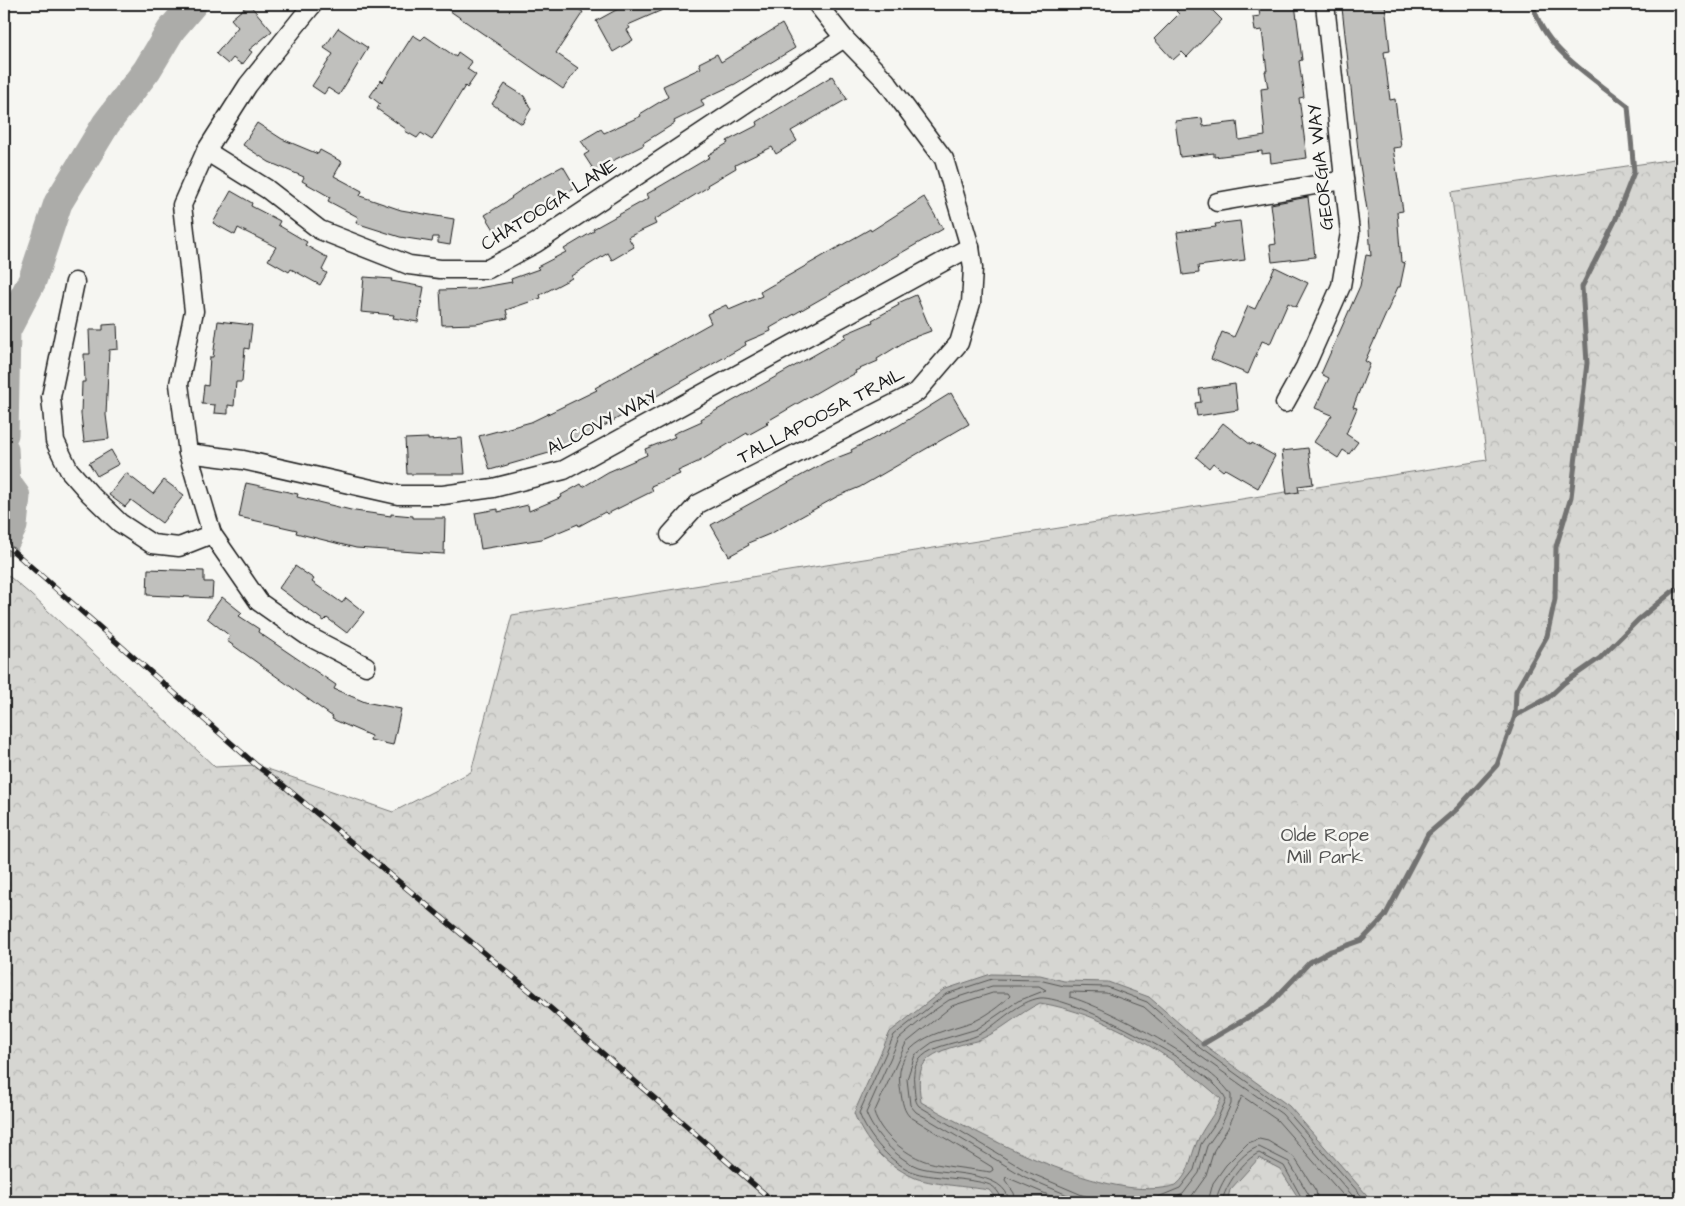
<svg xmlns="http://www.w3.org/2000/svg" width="1685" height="1206" font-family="'Architects Daughter',sans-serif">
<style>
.park{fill:url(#park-crowns);stroke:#797977}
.water{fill:#acaca9;stroke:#727271;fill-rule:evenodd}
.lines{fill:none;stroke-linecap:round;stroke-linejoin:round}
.shore{stroke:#565654;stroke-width:1}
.stream{stroke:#727271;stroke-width:5}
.river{stroke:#acaca9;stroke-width:29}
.building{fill:#c0c0bd;stroke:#1c1c1c}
.minor-casing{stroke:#1c1c1c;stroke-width:21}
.minor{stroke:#f6f6f2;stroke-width:18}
.rail-casing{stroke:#1c1c1c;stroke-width:5.5}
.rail{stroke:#f6f6f2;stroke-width:4;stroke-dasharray:11;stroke-linecap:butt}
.labels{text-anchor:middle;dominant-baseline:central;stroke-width:5;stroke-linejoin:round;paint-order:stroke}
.street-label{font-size:19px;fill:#1c1c1c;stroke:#f6f6f2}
.park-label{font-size:19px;fill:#545453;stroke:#f6f6f2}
</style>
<defs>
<pattern id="park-crowns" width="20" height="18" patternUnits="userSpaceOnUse" patternTransform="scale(1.25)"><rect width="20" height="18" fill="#d6d6d2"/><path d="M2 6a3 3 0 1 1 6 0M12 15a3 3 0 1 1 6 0" fill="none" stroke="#b7b7b4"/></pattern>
</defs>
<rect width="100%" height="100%" fill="#f6f6f2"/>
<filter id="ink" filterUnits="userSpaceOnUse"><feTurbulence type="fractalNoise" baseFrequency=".02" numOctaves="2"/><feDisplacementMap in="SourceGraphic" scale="10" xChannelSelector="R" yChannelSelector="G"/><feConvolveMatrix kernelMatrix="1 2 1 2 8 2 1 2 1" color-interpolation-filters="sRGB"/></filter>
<g filter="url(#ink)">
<!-- park -->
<polygon class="park" points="1681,158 1681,1202 4,1202 4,572 30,594 215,767 256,765 393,812 471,772 512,615 1487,460 1451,192"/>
<!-- water -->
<path class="water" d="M991,974L1040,975L1064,981L1108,982L1149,997L1203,1044L1289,1106L1373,1202H1301L1280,1169L1259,1158L1230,1190L1227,1202H999L989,1190C971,1187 927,1184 913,1177C885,1164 864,1141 854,1113L890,1032L943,990ZM1040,1003C1104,1013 1174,1056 1221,1099C1215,1115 1203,1127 1197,1142C1190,1157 1190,1174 1176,1185C1111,1206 978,1134 921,1102C915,1062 924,1055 963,1044C969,1042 976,1042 981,1039C1001,1031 1019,1013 1040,1003Z"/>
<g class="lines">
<!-- shore -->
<g class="shore">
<path d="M993,993H1008L1010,996C1001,1005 984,1018 972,1022C938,1033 894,1040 900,1087C902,1098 902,1108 909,1116L992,1167L993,1170L990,1172C973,1169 934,1166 920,1159C901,1151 880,1132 874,1113L906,1043L952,1006Z"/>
<path d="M1002,1202C1002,1197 997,1189 992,1186C981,1179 933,1178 916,1173C892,1165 868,1137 859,1113L894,1035L946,994L992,979L1039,980L1064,986L1107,987L1147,1002L1200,1048L1286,1110L1367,1202"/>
<path d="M1009,1202C1007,1169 942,1175 918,1167C897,1159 874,1134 866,1113L899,1039L926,1016L949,1000L992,986H1039L1046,990L1018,1001L977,1029L933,1042L915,1055L907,1079L910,1105L916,1112L1025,1177L1084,1202"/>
<polyline points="1016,1202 1014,1193 1005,1180 1006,1177 1065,1202"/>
<path d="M1119,1202L1102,1201L1082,1195L1028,1172L919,1106C914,1101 915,1092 914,1085C908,1041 959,1047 982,1033C999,1023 1019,1001 1040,998C1071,995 1220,1072 1226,1100L1216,1122L1201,1144L1194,1170L1180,1188L1146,1202"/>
<path d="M1166,1202L1183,1194L1199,1173L1207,1146L1221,1126L1231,1104V1095C1213,1064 1106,1007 1070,997V992L1106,993L1144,1007L1196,1053L1282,1114L1358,1202"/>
<polyline points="1183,1202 1191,1197 1206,1176 1214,1150 1228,1128 1242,1096 1277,1120 1349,1202"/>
<polyline points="1208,1202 1213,1183 1226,1165 1248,1143 1259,1139 1268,1141 1294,1157 1316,1191 1318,1202"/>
<path d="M1216,1202C1217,1185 1241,1151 1259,1147L1289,1162L1309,1195L1311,1202"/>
<path d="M1222,1202C1224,1187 1244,1159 1259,1153L1284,1166L1304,1202"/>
</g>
<!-- stream -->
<g class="stream">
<polyline points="1515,716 1548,698 1564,683 1600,658 1638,620 1673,591 1681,589"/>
<path d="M1203,1044L1269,1005L1310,962L1331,951L1362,940L1385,916L1428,834L1457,809L1497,765L1515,716L1516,691L1547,636L1555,599L1556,547L1571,497L1587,363L1582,287L1615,221L1634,172L1628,106C1594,78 1543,50 1533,4"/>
</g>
<!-- river -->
<g class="river">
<polyline points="4,434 6,331 32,281 58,203 106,124 147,70 171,30 193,4"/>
<polyline points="4,449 6,482 16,496 13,526 5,542"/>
</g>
</g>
<!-- building -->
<g class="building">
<polygon points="249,4 272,31 249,50 252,52 242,65 233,58 228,64 216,54 238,27 231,19"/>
<polygon points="440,4 570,4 583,12 556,53 578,68 563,89"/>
<polygon points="627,4 676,4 628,25 630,28 627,30 633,40 613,52 596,21"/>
<polygon points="1184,4 1206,4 1222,20 1187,57 1182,52 1173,60 1154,39 1179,14 1176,11"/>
<polygon points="1258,4 1295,4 1302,60 1299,61 1304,97 1299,98 1307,158 1271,163 1270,153 1262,154 1262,151 1214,157 1214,153 1180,157 1175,121 1202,118 1203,126 1237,122 1239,140 1265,136 1261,89 1268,88 1265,71 1267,71 1262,30 1255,31 1253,17 1260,16"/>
<polygon points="1347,4 1385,4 1390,51 1384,52 1390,100 1395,99 1401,147 1393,148 1403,211 1397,212 1401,262 1405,263 1400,287 1398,287 1365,361 1370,364 1353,407 1357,408 1346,434 1358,442 1349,454 1343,450 1338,458 1314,442 1332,415 1315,408 1329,378 1321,374 1360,286 1366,255 1371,256 1368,216 1359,159 1342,8 1347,7"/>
<polygon points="782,24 795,48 735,84 701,100 704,106 674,121 675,123 643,143 644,145 610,162 612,165 597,175 584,155 589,152 581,141 601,129 604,133 641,116 640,114 668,97 663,86 701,68 699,63 717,54 721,62"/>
<polygon points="338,28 368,48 339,95 328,88 324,94 312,86 333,54 324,48"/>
<polygon points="413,35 421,40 425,36 456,57 458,52 472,62 467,69 476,75 467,88 465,86 432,140 421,133 417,138 405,131 406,129 377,109 380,104 370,96 381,80 383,82"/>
<polygon points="832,76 847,99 791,131 797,141 776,154 772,147 735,165 736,168 707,185 708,187 654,220 656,224 628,237 634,247 612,260 608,253 571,276 572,278 540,295 541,298 506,310 508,318 476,324 442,325 440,290 473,289 512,282 511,279 539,269 537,267 566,252 564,249 594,231 593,229 649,198 647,194 710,157 708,155 728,143 727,141 758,125 757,122"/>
<polygon points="505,84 524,96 531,109 522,124 492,104"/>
<polygon points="257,123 282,139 318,154 320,150 342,162 334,176 362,191 360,196 401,210 454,219 450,245 438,243 438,237 433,237 432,242 400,237 356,223 358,217 328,201 330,197 302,181 304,177 269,162 243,145"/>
<polygon points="563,166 576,188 546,204 498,236 485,215 512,198 511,197 531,183"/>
<polygon points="231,191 252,203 251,206 280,221 278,225 307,242 305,245 328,258 322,270 327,273 320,285 291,269 289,272 268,260 276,247 238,228 235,235 213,223"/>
<polygon points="924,197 943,229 770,328 771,331 745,342 746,345 576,442 549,453 490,470 479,436 531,422 597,390 595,388 711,323 707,314 726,305 729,310 762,296 760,292 870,229 871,231"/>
<polygon points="1308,197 1315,257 1272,262 1270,245 1276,244 1271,204"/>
<polygon points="1240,221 1245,260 1198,266 1199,273 1183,275 1177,232 1216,227 1215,224"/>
<polygon points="1275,267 1308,283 1296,307 1288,303 1270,344 1262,341 1248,374 1211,359 1222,332 1234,337 1248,306 1255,309"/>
<polygon points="364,277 392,279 391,281 424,287 418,322 393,318 394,315 361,312"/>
<polygon points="916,295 931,331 909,339 877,359 878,361 855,371 856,373 839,382 838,380 766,422 768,424 748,435 747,433 700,461 678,471 680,474 651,486 653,491 607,514 605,512 579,526 578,524 542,539 481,549 475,513 498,509 498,512 528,505 529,511 562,497 561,495 581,484 583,487 608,472 647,455 645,449 675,437 673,434 702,421 701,419 846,337 845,334 873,322 872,320 899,305 898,303"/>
<polygon points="218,321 252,325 249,349 245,348 242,382 236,382 234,406 228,405 228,414 214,413 215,405 202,404 204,385 208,386 210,357 213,357"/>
<polygon points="117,324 118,349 109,350 106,415 109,439 84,442 81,414 82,382 85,382 84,354 90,354 89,330 103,330 103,325"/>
<polygon points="1235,384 1238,410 1197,416 1195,403 1201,402 1199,389"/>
<polygon points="951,393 969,424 860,487 838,496 772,533 748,543 749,545 729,556 711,525 826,462 852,452 851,450 898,426"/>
<polygon points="1223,423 1251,445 1252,443 1275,456 1258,488 1225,469 1223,471 1213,463 1209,468 1196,457"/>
<polygon points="428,438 428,440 462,438 465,474 407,474 405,439"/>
<polygon points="1308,448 1313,484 1298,486 1299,492 1287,494 1282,451"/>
<polygon points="111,450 119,464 97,476 89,463"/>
<polygon points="126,473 153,494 164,480 184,495 162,523 131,500 125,507 109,495"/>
<polygon points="246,483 298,494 297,497 355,511 391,516 391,514 413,516 413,518 445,518 444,554 356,548 296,533 297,530 239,517"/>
<polygon points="295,566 314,579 312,582 342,603 346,598 364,612 347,633 327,618 324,621 279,588"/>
<polygon points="148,569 204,571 204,582 213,582 212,598 147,595"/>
<polygon points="222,597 242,613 239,616 259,629 258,632 336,685 334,689 365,702 401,709 393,745 370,740 371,736 332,719 333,717 227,641 230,636 207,618"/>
</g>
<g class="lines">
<defs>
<g id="minor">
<polyline points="313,4 248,85 206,151 182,205 194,311 179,384 188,453 212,534 259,602 306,635 366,666"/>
<polyline points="206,151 267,189 320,230 409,265 440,269 488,269 536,243 844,38"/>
<polyline points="1217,202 1344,180"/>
<polyline points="75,282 51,397 55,441 69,470 90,494 120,523 152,544 179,547 212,534"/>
<polyline points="1285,403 1305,367 1341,286 1350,233 1325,4"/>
<polyline points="188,453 243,460 398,495 443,495 493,488 564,470 970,247"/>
<polyline points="670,535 698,504 917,392 959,343 971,303 973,268 970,247 944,159 886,81 844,38 817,4"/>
</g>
</defs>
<!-- minor casing -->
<use href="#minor" class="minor-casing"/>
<!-- minor -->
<use href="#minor" class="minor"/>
<defs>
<polyline id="rail" points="4,543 256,765 284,786 548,1006 774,1202"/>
</defs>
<!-- rail casing -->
<use href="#rail" class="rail-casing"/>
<!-- rail -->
<use href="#rail" class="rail"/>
</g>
</g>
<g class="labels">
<!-- street labels -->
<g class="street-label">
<text transform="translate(1321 167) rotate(-96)">GEORGIA WAY</text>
<text transform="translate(549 205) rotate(-32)">CHATOOGA LANE</text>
<text transform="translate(821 416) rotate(-28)">TALLAPOOSA TRAIL</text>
<text transform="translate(602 423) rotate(-27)">ALCOVY WAY</text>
</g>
<!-- park labels -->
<g class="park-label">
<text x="1325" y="835">Olde Rope<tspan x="1325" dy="22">Mill Park</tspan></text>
</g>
</g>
<!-- margin -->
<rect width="1685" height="1206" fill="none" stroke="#f6f6f2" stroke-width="20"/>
<rect x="10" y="10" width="1665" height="1186" fill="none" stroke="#1c1c1c" stroke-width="2" filter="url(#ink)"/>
</svg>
